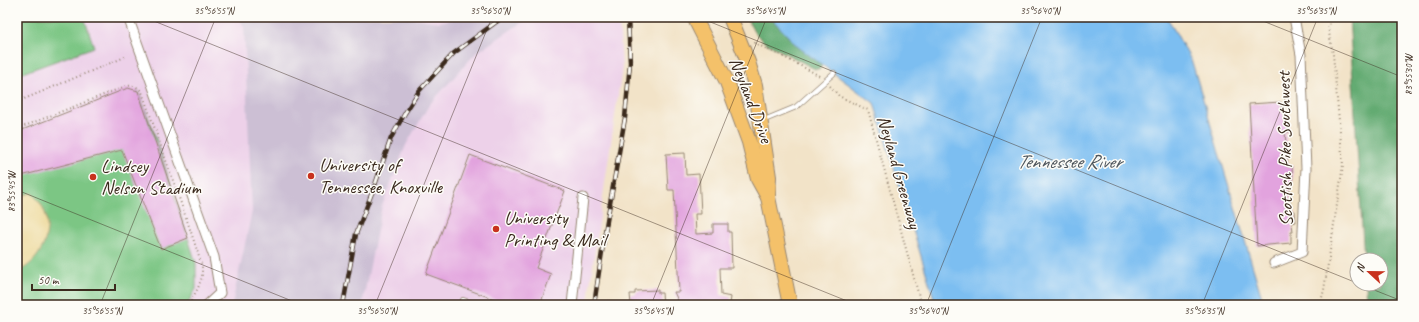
<svg xmlns="http://www.w3.org/2000/svg" width="1419" height="322" font-family="Caveat,sans-serif">
<style>
.built{fill:#edd1e9}
.industrial{fill:#ccbfd4}
.green{fill:#7bc684;stroke:#5b7851}
.forest{fill:#64ab72;stroke:#506a48}
.sand{fill:#eeda9e;stroke:#94825e}
.water{fill:#7bbef1;stroke:#5b7488}
.building{fill:#e2a3de}
.lines{fill:none;stroke-linecap:round;stroke-linejoin:round}
.service-casing{stroke:#968673;stroke-width:6}
.minor-casing{stroke:#968673;stroke-width:11}
.primary-casing{stroke:#968673;stroke-width:16}
.path{stroke:#968673;stroke-width:2;stroke-dasharray:1 3;stroke-linecap:butt}
.service{stroke:#fff;stroke-width:4.5}
.minor{stroke:#fff;stroke-width:9}
.primary{stroke:#f4c16a;stroke-width:14}
.rail-casing{stroke:#3b2a1e;stroke-width:4.5}
.rail{stroke:#fdfcf7;stroke-width:3;stroke-dasharray:9;stroke-linecap:butt}
.ticks{fill:none;stroke:#3b2a1e;stroke-width:1;stroke-opacity:0.45}
.poi-dot{fill:#c8321e;stroke:#fdfcf7;stroke-width:1.5}
.labels{text-anchor:middle;dominant-baseline:central;stroke-width:3;stroke-linejoin:round;paint-order:stroke}
.street-label{font-size:19px;fill:#3b2a1e;stroke:#fdfcf7}
.poi-label{font-size:19px;fill:#3b2a1e;stroke:#fdfcf7;text-anchor:start}
.water-label{font-size:20px;font-style:italic;fill:#4e565d;stroke:#fdfcf7}
.neatline{fill:none;stroke:#3b2a1e;stroke-width:1.5}
.ticks-label{font-size:10px;text-anchor:middle;fill:#3b2a1e}
</style>
<rect width="100%" height="100%" fill="#fdfcf7"/>
<filter id="ink" filterUnits="userSpaceOnUse"><feTurbulence type="fractalNoise" baseFrequency=".025" numOctaves="2"/><feDisplacementMap in="SourceGraphic" scale="8" xChannelSelector="R" yChannelSelector="G"/><feConvolveMatrix kernelMatrix="1 2 1 2 8 2 1 2 1" color-interpolation-filters="sRGB"/></filter>
<filter id="wash" filterUnits="userSpaceOnUse"><feTurbulence type="fractalNoise" baseFrequency=".012" numOctaves="4" result="noise"/><feDisplacementMap in="SourceGraphic" scale="16" xChannelSelector="R" yChannelSelector="G"/><feGaussianBlur stdDeviation="0.9" result="paint"/><feColorMatrix in="noise" values="0 0 0 0 0 0 0 0 0 0 0 0 0 0 0 0 0 1.4 0 .05"/><feComposite in="paint" operator="in"/></filter>
<g filter="url(#wash)">
<rect width="100%" height="100%" fill="#f2e3c8"/>
<!-- built -->
<polygon class="built" points="17,17 619,17 622,68 590,284 588,305 17,305"/>
<!-- industrial -->
<polygon class="industrial" points="239,17 407,17 439,22 463,17 530,17 476,53 429,105 406,145 382,206 362,305 232,305 252,211 244,27"/>
<!-- green -->
<g class="green">
<polygon points="17,17 84,17 94,47 17,75"/>
<polygon points="138,91 155,136 196,263 196,289 187,305 17,305 17,132"/>
</g>
<!-- forest -->
<g class="forest">
<polygon points="746,17 770,17 798,47 822,64 820,69 815,69 764,42 754,32"/>
<polygon points="1349,17 1402,17 1402,305 1367,305 1366,284 1381,284 1381,260 1364,260"/>
</g>
<!-- sand -->
<path class="sand" d="M31,193C59,215 48,259 17,272V197Z"/>
<!-- water -->
<polygon class="water" points="770,17 1167,17 1192,62 1264,305 936,305 874,103 798,47"/>
<g id="blocks">
<!-- building -->
<g class="building">
<polygon points="128,88 138,91 188,238 161,249 122,150 17,177 17,132"/>
<polygon points="1281,102 1282,112 1284,112 1285,122 1288,121 1289,132 1285,132 1288,167 1292,166 1293,182 1289,183 1291,211 1295,211 1296,222 1292,223 1293,232 1291,232 1291,243 1257,246 1249,104"/>
<polygon points="685,153 686,175 699,174 701,214 695,214 696,234 713,233 713,224 728,224 728,232 731,232 732,268 720,268 721,295 731,297 730,304 727,305 680,305 674,292 679,292 674,190 668,190 666,154"/>
<polygon points="470,155 565,191 536,268 551,274 540,305 510,305 426,274"/>
<polygon points="658,290 658,293 662,293 663,305 631,305 630,294 635,294 635,291"/>
</g>
</g>
</g>
<g filter="url(#ink)">
<use href="#blocks" fill-opacity="0" stroke="#968673" stroke-width="1"/>
<g class="lines">
<defs>
<g id="service">
<polyline points="762,121 796,107 834,73"/>
<polyline points="463,300 477,305"/>
</g>
<g id="minor">
<polyline points="128,17 214,257 220,293 207,305"/>
<polyline points="1274,263 1302,252 1306,168 1301,55 1294,17"/>
<polyline points="572,305 583,198"/>
</g>
<g id="primary">
<polyline points="694,17 727,82 749,142 758,179 768,197"/>
<polyline points="730,17 748,62 755,85 769,177 768,197 790,305"/>
</g>
</defs>
<!-- service casing -->
<use href="#service" class="service-casing"/>
<!-- minor casing -->
<use href="#minor" class="minor-casing"/>
<!-- primary casing -->
<use href="#primary" class="primary-casing"/>
<!-- path -->
<g class="path">
<polyline points="754,43 780,55 820,76"/>
<polyline points="830,86 839,96 868,110 920,300 923,305"/>
<polyline points="17,102 125,57"/>
<path d="M17,129L126,86C133,85 137,86 142,92L191,232L202,266V277L198,288L191,301L187,305"/>
<polyline points="1320,305 1324,290 1343,165 1333,54 1328,27 1332,19 1332,17"/>
</g>
<!-- service -->
<use href="#service" class="service"/>
<!-- minor -->
<use href="#minor" class="minor"/>
<!-- primary -->
<use href="#primary" class="primary"/>
<defs>
<g id="rail">
<polyline points="343,305 356,234 375,185 391,138 405,113 419,91 454,53 503,17"/>
<polyline points="594,305 605,232 625,118 630,63 628,17"/>
</g>
</defs>
<!-- rail casing -->
<use href="#rail" class="rail-casing"/>
<!-- rail -->
<use href="#rail" class="rail"/>
</g>
</g>
<!-- ticks -->
<path class="ticks" d="M144,17L857,305M698,17L1357,283M1253,17L1402,77M17,190L302,305M1359,284L1402,301M100,305L216,17M375,305L492,17M651,305L767,17M926,305L1042,17M1202,305L1318,17"/>
<!-- markers -->
<g class="poi-dot">
<circle cx="311" cy="176" r="4"/>
<circle cx="93" cy="177" r="4"/>
<circle cx="496" cy="229" r="4"/>
</g>
<g class="labels">
<!-- street labels -->
<g class="street-label">
<text transform="translate(751 100) rotate(69)">Neyland Drive</text>
<text transform="translate(1285 149) rotate(-91)">Scottish Pike Southwest</text>
<text transform="translate(899 172) rotate(74)">Neyland Greenway</text>
</g>
<!-- poi labels -->
<g class="poi-label">
<text x="319" y="165">University of<tspan x="319" dy="22">Tennessee, Knoxville</tspan></text>
<text x="101" y="166">Lindsey<tspan x="101" dy="22">Nelson Stadium</tspan></text>
<text x="504" y="218">University<tspan x="504" dy="22">Printing &amp; Mail</tspan></text>
</g>
<!-- water labels -->
<g class="water-label">
<text x="1069" y="161">Tennessee River</text>
</g>
</g>
<!-- margin -->
<rect width="1419" height="322" fill="none" stroke="#fdfcf7" stroke-width="44"/>
<!-- north arrow -->
<g transform="translate(1369 272) rotate(292)"><circle r="19" fill="#fdfcf7" stroke="#afa8a0"/>
<path d="M0-3L7 15L0 10L-7 15Z" fill="#c8321e"/>
<text y="-6" font-size="11" font-weight="bold" text-anchor="middle" fill="#3b2a1e">N</text>
</g>
<!-- scale -->
<path d="M32 284v6h83v-6" fill="none" stroke="#3b2a1e" stroke-width="2"/>
<text x="38" y="284" font-size="12" fill="#3b2a1e" stroke="#fdfcf7" stroke-width="3" paint-order="stroke">50 m</text>
<rect x="22" y="22" width="1375" height="278" class="neatline"/>
<g class="ticks-label">
<text x="214" y="14">35°56'55"N</text>
<text x="490" y="14">35°56'50"N</text>
<text x="765" y="14">35°56'45"N</text>
<text x="1040" y="14">35°56'40"N</text>
<text x="1316" y="14">35°56'35"N</text>
<text transform="translate(1408 75) rotate(-90)" y="4">83°55'30"W</text>
<text transform="translate(11 192) rotate(-90)" y="4">83°55'45"W</text>
<text x="102" y="314">35°56'55"N</text>
<text x="377" y="314">35°56'50"N</text>
<text x="653" y="314">35°56'45"N</text>
<text x="928" y="314">35°56'40"N</text>
<text x="1204" y="314">35°56'35"N</text>
</g>
</svg>
